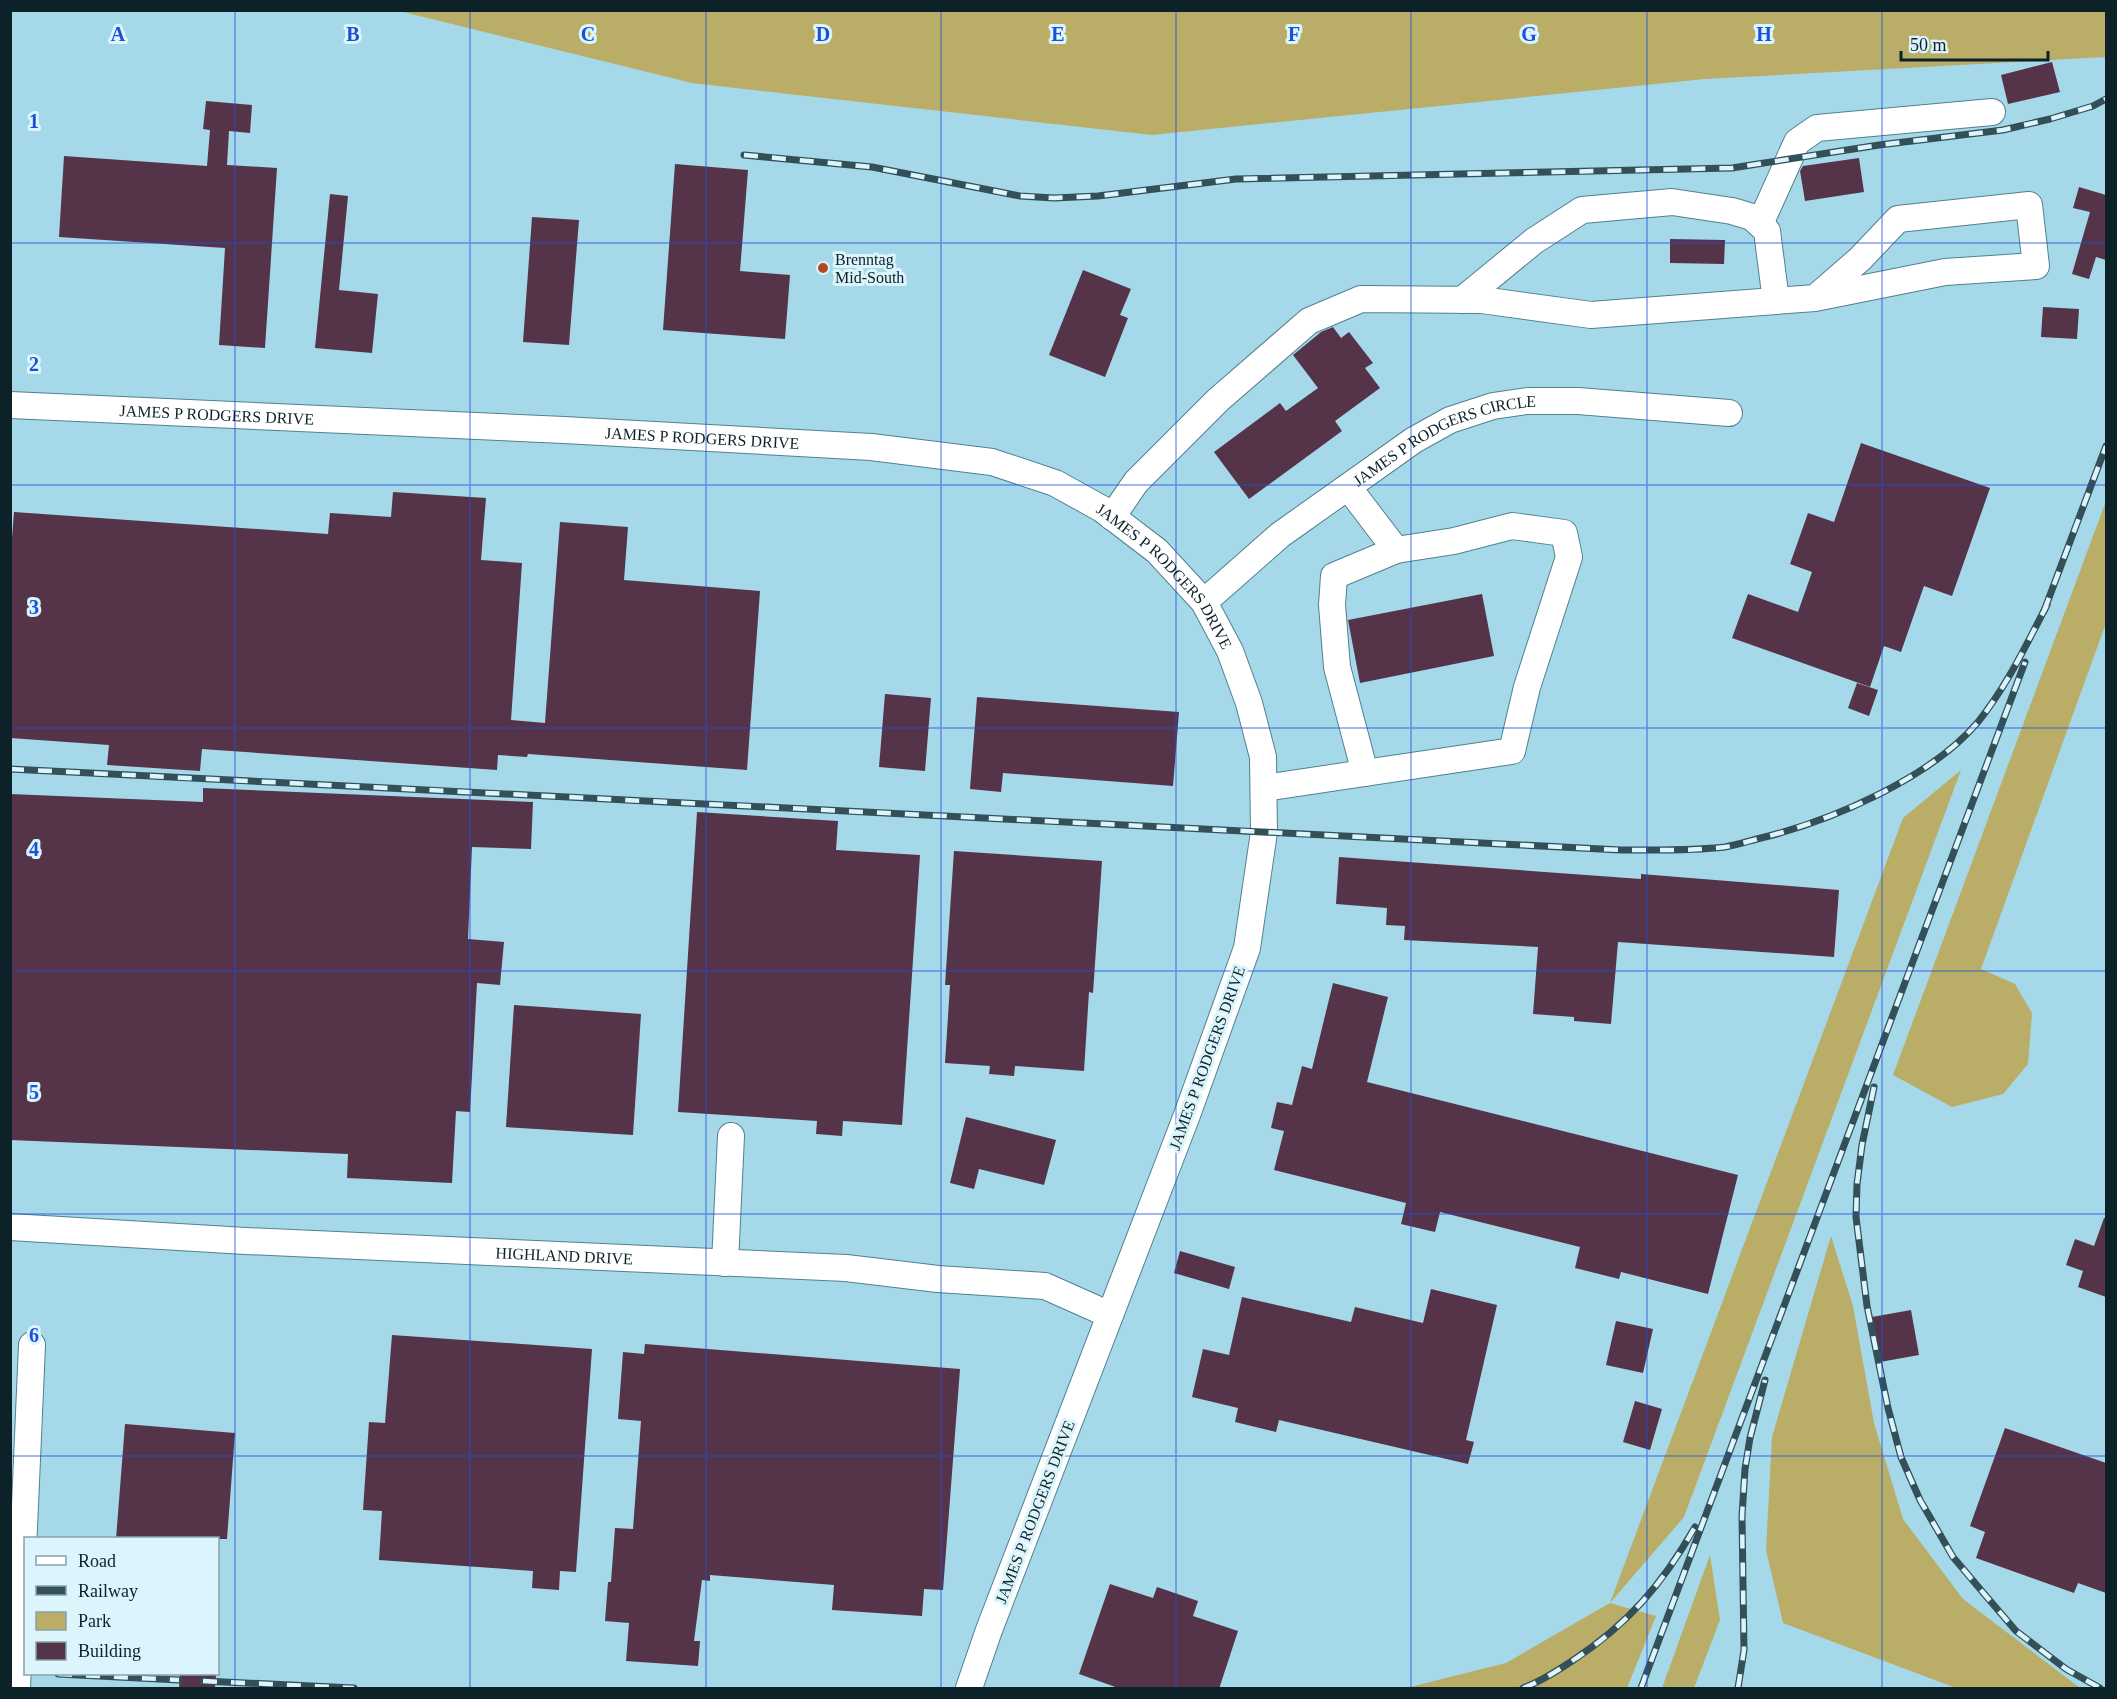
<svg xmlns="http://www.w3.org/2000/svg" width="2117" height="1699" font-family="'Times New Roman',serif">
<style>
.green{fill:#b9ad67}
.building{fill:#55344a}
.lines{fill:none;stroke-linecap:round;stroke-linejoin:round}
.minor-casing{stroke:#508190;stroke-width:28}
.minor{stroke:#fff;stroke-width:26}
.rail-casing{stroke:#335058;stroke-width:7}
.rail{stroke:#dcf5fd;stroke-width:4.5;stroke-dasharray:14;stroke-linecap:butt}
.grid{fill:none;stroke:#1d4ed8;stroke-width:1.5;stroke-opacity:0.55}
.poi-dot{fill:#b04923;stroke:#dcf5fd;stroke-width:2}
.labels{text-anchor:middle;dominant-baseline:central;stroke-width:6;stroke-linejoin:round;paint-order:stroke}
.poi-label{font-size:16px;fill:#0d2228;stroke:#dcf5fd;text-anchor:start}
.street-label{font-size:16px;fill:#0d2228;stroke:#dcf5fd}
.grid-label{font-size:20px;text-anchor:middle;font-weight:bold;fill:#1d4ed8;stroke:#dcf5fd;stroke-width:6;stroke-linejoin:round;paint-order:stroke}
</style>
<rect width="100%" height="100%" fill="#a5d9e9"/>
<!-- green -->
<g class="green">
<polygon points="2106,10 2106,57 1705,79 1152,135 692,83 399,11"/>
<polygon points="2106,501 2106,623 1981,969 2015,984 2032,1013 2028,1064 2003,1094 1952,1107 1893,1075"/>
<polygon points="1961,770 1684,1517 1610,1603 1656,1616 1627,1688 1406,1688 1506,1663 1610,1603 1903,818"/>
<polygon points="1831,1236 1853,1306 1874,1423 1903,1519 1963,1599 2080,1688 1956,1688 1783,1623 1766,1550 1772,1437"/>
<polygon points="1710,1555 1720,1620 1694,1688 1662,1688"/>
</g>
<!-- building -->
<g class="building">
<polygon points="2052,62 2060,92 2008,104 2001,75"/>
<polygon points="206,101 252,105 250,133 229,131 227,165 277,168 265,348 219,345 225,248 59,237 64,156 207,166 210,130 203,129"/>
<polygon points="1859,158 1864,192 1805,201 1800,171 1803,166"/>
<polygon points="675,164 748,170 740,271 790,275 785,339 663,330"/>
<polygon points="2079,187 2106,195 2106,260 2096,257 2089,279 2072,274 2090,212 2073,208"/>
<polygon points="330,194 348,196 339,290 378,294 372,353 315,348"/>
<polygon points="532,217 579,220 569,345 523,342"/>
<polygon points="1670,239 1725,240 1724,264 1670,263"/>
<polygon points="1083,270 1131,289 1120,315 1128,318 1105,377 1049,355"/>
<polygon points="2043,307 2079,309 2077,339 2041,337"/>
<polygon points="1333,327 1341,338 1349,332 1373,363 1365,368 1380,388 1335,421 1342,431 1249,499 1214,452 1280,403 1286,411 1318,388 1293,355 1321,332"/>
<polygon points="1861,443 1990,488 1952,596 1924,586 1901,652 1884,646 1870,687 1732,638 1748,594 1798,612 1812,572 1790,564 1808,513 1834,522"/>
<polygon points="393,492 486,498 481,560 522,563 511,720 545,723 560,522 628,527 624,580 760,591 747,770 528,754 527,757 498,755 497,770 202,749 200,771 107,765 109,745 10,738 10,564 14,512 328,534 330,513 391,517"/>
<polygon points="1482,594 1494,656 1360,683 1348,620"/>
<polygon points="1857,683 1878,690 1869,716 1848,708"/>
<polygon points="885,694 931,698 925,771 879,767"/>
<polygon points="977,697 1179,712 1173,786 1003,773 1001,792 970,789"/>
<polygon points="203,788 533,802 531,849 472,847 468,939 504,942 500,985 477,983 470,1112 456,1111 452,1183 347,1178 348,1154 10,1140 10,794 203,802"/>
<polygon points="697,812 838,821 836,850 920,855 902,1125 843,1121 842,1136 816,1134 817,1121 678,1112"/>
<polygon points="954,851 1102,861 1093,993 1089,992 1084,1071 1015,1066 1014,1076 989,1074 990,1066 945,1063 950,985 945,985"/>
<polygon points="1339,857 1641,879 1641,874 1839,890 1834,957 1618,942 1611,1024 1574,1021 1574,1017 1533,1014 1538,947 1404,940 1405,926 1386,925 1387,908 1336,904"/>
<polygon points="1333,983 1388,997 1367,1082 1738,1175 1708,1294 1621,1272 1619,1279 1575,1268 1580,1247 1440,1212 1435,1232 1401,1224 1406,1203 1274,1170 1284,1131 1271,1128 1277,1102 1292,1105 1302,1066 1312,1069"/>
<polygon points="514,1005 641,1014 633,1135 506,1127"/>
<polygon points="966,1117 1056,1140 1044,1185 979,1169 974,1189 950,1183"/>
<polygon points="2104,1218 2106,1218 2106,1297 2078,1287 2083,1271 2066,1265 2075,1239 2094,1246"/>
<polygon points="1180,1251 1235,1267 1229,1289 1174,1273"/>
<polygon points="1431,1289 1497,1305 1466,1440 1474,1442 1468,1464 1279,1420 1276,1432 1235,1422 1238,1408 1192,1397 1203,1349 1229,1355 1242,1297 1351,1322 1355,1307 1423,1323"/>
<polygon points="1911,1310 1919,1355 1880,1362 1872,1317"/>
<polygon points="1616,1321 1653,1329 1643,1373 1606,1365"/>
<polygon points="392,1335 592,1349 576,1572 560,1571 559,1590 532,1588 533,1571 379,1560 382,1511 363,1510 369,1422 385,1423"/>
<polygon points="645,1344 960,1369 943,1590 924,1589 922,1616 832,1610 834,1585 710,1575 710,1581 702,1580 694,1641 700,1641 698,1666 626,1661 629,1623 605,1621 608,1582 611,1582 615,1528 633,1529 641,1421 618,1419 623,1352 644,1354"/>
<polygon points="1635,1401 1662,1409 1650,1450 1623,1442"/>
<polygon points="125,1424 235,1433 227,1539 116,1539"/>
<polygon points="2005,1428 2106,1463 2106,1593 2078,1583 2074,1593 1976,1558 1985,1532 1970,1526"/>
<polygon points="1110,1584 1153,1598 1157,1587 1198,1601 1193,1616 1238,1631 1219,1689 1121,1689 1079,1674"/>
<polygon points="180,1674 216,1674 215,1689 179,1689"/>
</g>
<g class="lines">
<defs>
<g id="minor">
<polyline points="1760,224 1797,142 1817,128 1992,112"/>
<polyline points="1462,300 1534,241 1582,210 1672,202 1732,211 1752,217 1767,231 1776,301"/>
<path id="s1" d="M10,405L564,430L871,447L992,462L1055,483L1102,509L1157,551L1204,602L1230,651L1249,703L1263,757L1264,832L1247,948L1187,1115L989,1630L969,1688"/>
<polyline points="1112,517 1136,482 1218,400 1309,321 1361,299 1482,300 1591,315 1815,298 1945,272 2036,266 2029,205 1898,219 1860,259 1815,298"/>
<path id="s2" d="M1204,602L1280,535L1414,440L1450,420L1493,406L1527,401H1578L1729,413"/>
<polyline points="1365,773 1337,667 1332,605 1334,576 1396,550"/>
<polyline points="1264,788 1512,751 1527,687 1569,557 1564,533 1512,526 1454,541 1396,550 1348,487"/>
<path id="s3" d="M10,1227L246,1241L846,1268L938,1279L1045,1286L1110,1315"/>
<polyline points="725,1263 731,1136"/>
<polyline points="17,1688 32,1345"/>
</g>
</defs>
<!-- minor casing -->
<use href="#minor" class="minor-casing"/>
<!-- minor -->
<use href="#minor" class="minor"/>
<defs>
<g id="rail">
<polyline points="744,155 872,167 1020,196 1054,198 1098,196 1236,179 1732,168 1879,145 2003,130 2050,119 2093,106 2106,99"/>
<polyline points="2044,611 2106,446"/>
<path d="M10,769L1621,850C1656,850 1691,851 1725,847C1737,845 1749,841 1761,838C1831,821 1931,778 1978,722C2007,686 2026,645 2047,605"/>
<polyline points="1874,1087 1862,1145 1857,1184 1856,1217 1867,1306 1888,1408 1901,1457 1920,1500 1953,1557 1986,1596 2016,1631 2066,1669 2100,1688"/>
<polyline points="58,1674 179,1680"/>
<polyline points="203,1681 354,1688"/>
<path d="M1523,1688C1540,1682 1557,1671 1572,1661C1628,1624 1662,1585 1695,1527"/>
<polyline points="1641,1688 2025,662"/>
<polyline points="1738,1688 1744,1650 1742,1516 1745,1469 1750,1438 1765,1380"/>
</g>
</defs>
<!-- rail casing -->
<use href="#rail" class="rail-casing"/>
<!-- rail -->
<use href="#rail" class="rail"/>
</g>
<!-- grid -->
<path class="grid" d="M235,10V1688M470,10V1688M706,10V1688M941,10V1688M1176,10V1688M1411,10V1688M1647,10V1688M1882,10V1688M10,243H2106M10,485H2106M10,728H2106M10,971H2106M10,1214H2106M10,1456H2106"/>
<!-- markers -->
<circle class="poi-dot" cx="823" cy="268" r="6"/>
<g class="labels">
<!-- poi labels -->
<g class="poi-label">
<text x="835" y="259">Brenntag<tspan x="835" dy="18">Mid-South</tspan></text>
</g>
<!-- street labels -->
<g class="street-label">
<text stroke="none"><textPath href="#s1" startOffset="207">JAMES P RODGERS DRIVE</textPath></text>
<text stroke="none"><textPath href="#s1" startOffset="693">JAMES P RODGERS DRIVE</textPath></text>
<text stroke="none"><textPath href="#s2" startOffset="294">JAMES P RODGERS CIRCLE</textPath></text>
<text stroke="none"><textPath href="#s1" startOffset="1197">JAMES P RODGERS DRIVE</textPath></text>
<text transform="translate(1207 1058) rotate(-70)">JAMES P RODGERS DRIVE</text>
<text stroke="none"><textPath href="#s3" startOffset="555">HIGHLAND DRIVE</textPath></text>
<text transform="translate(1035 1512) rotate(-69)">JAMES P RODGERS DRIVE</text>
</g>
</g>
<g class="grid-label">
<text x="118" y="41">A</text>
<text x="353" y="41">B</text>
<text x="588" y="41">C</text>
<text x="823" y="41">D</text>
<text x="1058" y="41">E</text>
<text x="1294" y="41">F</text>
<text x="1529" y="41">G</text>
<text x="1764" y="41">H</text>
<text x="34" y="128">1</text>
<text x="34" y="371">2</text>
<text x="34" y="614">3</text>
<text x="34" y="856">4</text>
<text x="34" y="1099">5</text>
<text x="34" y="1342">6</text>
</g>
<!-- border -->
<rect width="2117" height="1699" fill="none" stroke="#0d2228" stroke-width="24"/>
<!-- legend -->
<rect x="24" y="1537" width="195" height="138" fill="#dcf5fd" stroke="#89a1a8" stroke-width="1.5"/>
<rect x="36" y="1556" width="30" height="9" fill="#ffffff" stroke="#89a1a8" stroke-width="1.5"/>
<text x="78" y="1567" font-size="18" fill="#0d2228">Road</text>
<rect x="36" y="1586" width="30" height="9" fill="#335058" stroke="#89a1a8" stroke-width="1.5"/>
<text x="78" y="1597" font-size="18" fill="#0d2228">Railway</text>
<rect x="36" y="1612" width="30" height="18" fill="#b9ad67" stroke="#89a1a8" stroke-width="1.5"/>
<text x="78" y="1627" font-size="18" fill="#0d2228">Park</text>
<rect x="36" y="1642" width="30" height="18" fill="#55344a" stroke="#89a1a8" stroke-width="1.5"/>
<text x="78" y="1657" font-size="18" fill="#0d2228">Building</text>
<!-- scale -->
<path d="M1901 51v9h147v-9" fill="none" stroke="#0d2228" stroke-width="3"/>
<text x="1910" y="51" font-size="18" fill="#0d2228" stroke="#dcf5fd" stroke-width="4.5" paint-order="stroke">50 m</text>
</svg>
